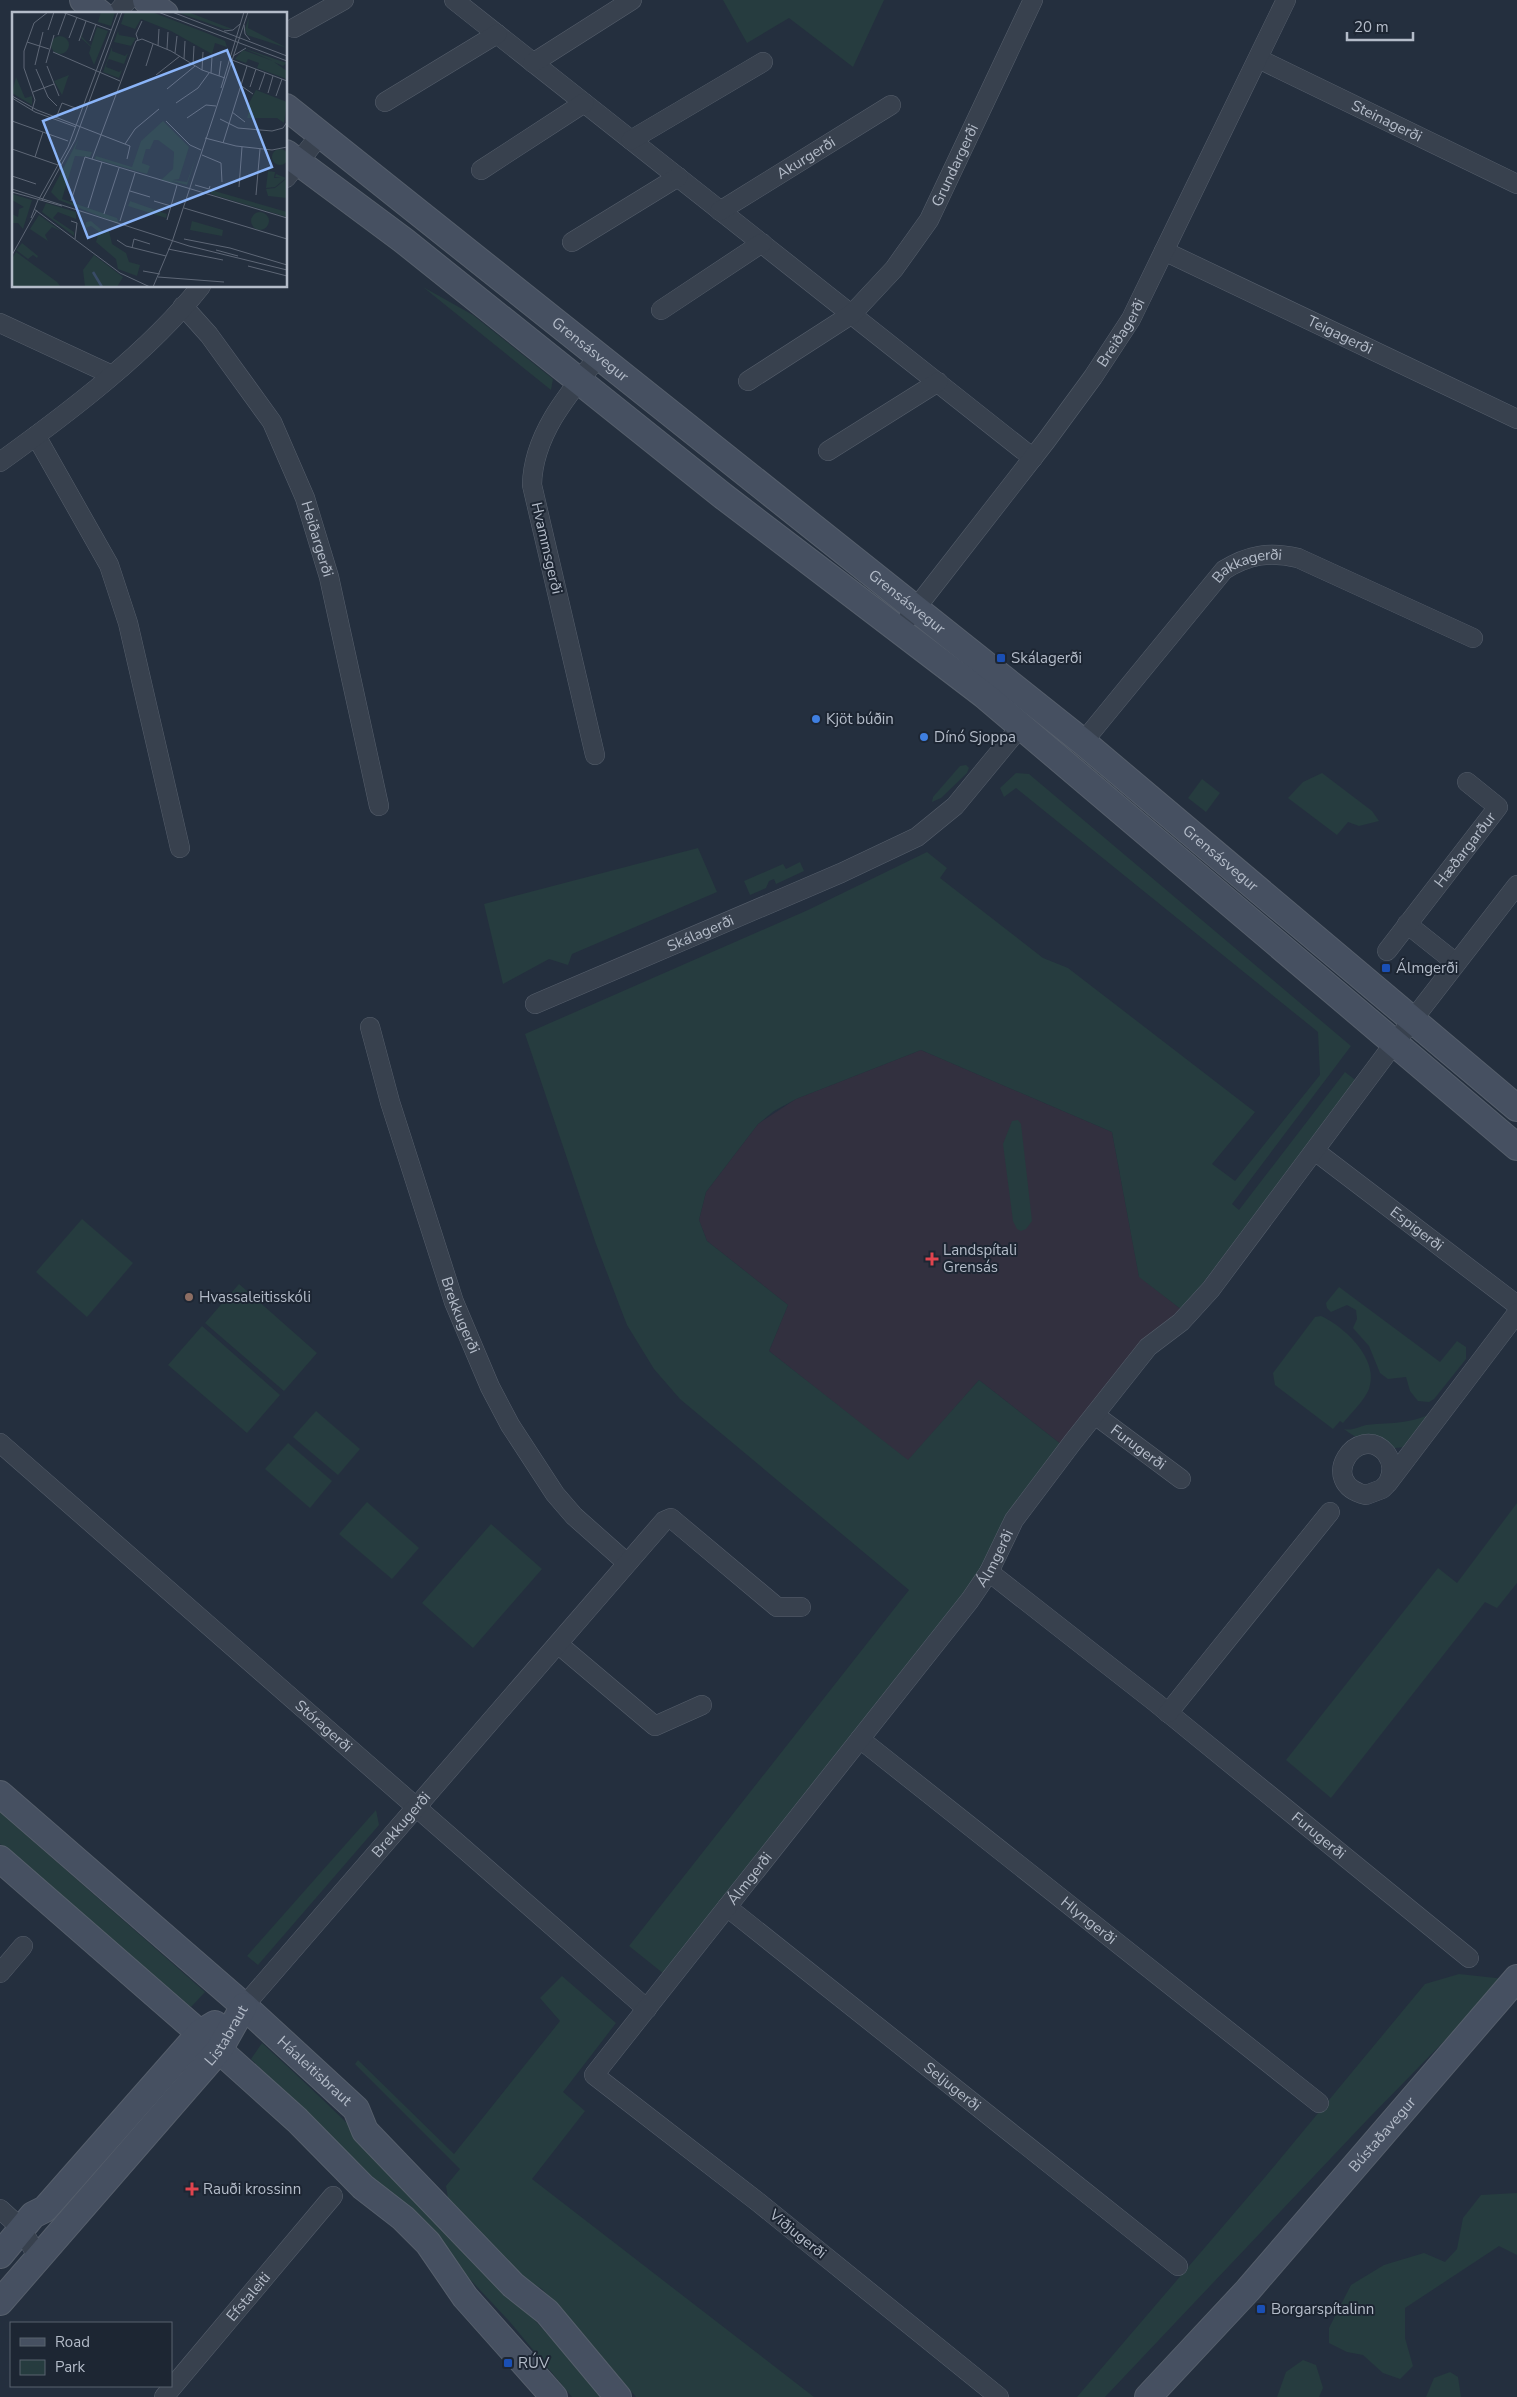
<svg xmlns="http://www.w3.org/2000/svg" width="1517" height="2397" font-family="'Nunito Sans',sans-serif">
<style>
.medical{fill:#32303f}
.green{fill:#263c3f}
.lines{fill:none;stroke-linecap:round;stroke-linejoin:round}
.street-casing{stroke:#565f6c;stroke-width:20}
.secondary-casing{stroke:#565f6c;stroke-width:28}
.street{stroke:#38414e;stroke-width:19}
.secondary{stroke:#465061;stroke-width:26}
.transit-dot{fill:#1a4fb4;stroke:#1d2633;stroke-width:2}
.shop-dot{fill:#3f7fe0;stroke:#1d2633;stroke-width:2}
.health-dot{fill:#e0444e;stroke:#1d2633;stroke-width:2}
.education-dot{fill:#8d6e63;stroke:#1d2633;stroke-width:2}
.labels{text-anchor:middle;dominant-baseline:central;stroke-width:4;stroke-linejoin:round;paint-order:stroke}
.street-label{font-size:15px;fill:#b4bcc9;stroke:#1d2633}
.poi-label{font-size:15px;fill:#b4bcc9;stroke:#1d2633;text-anchor:start}
.inset-river{fill:none;stroke:#394c67;stroke-width:2.5}
.inset-road{fill:none;stroke:#5e6776;stroke-width:1}
.view{fill:#8ab4f8;fill-opacity:0.15;stroke:#8ab4f8;stroke-width:2.5}
.inset-edge{fill:none;stroke:#b4bcc9;stroke-width:2.5}
</style>
<rect width="100%" height="100%" fill="#242f3e"/>
<!-- medical -->
<polygon class="medical" points="921,1050 1112,1132 1139,1276 1182,1310 1062,1445 979,1380 908,1461 769,1351 788,1305 707,1241 699,1220 706,1192 758,1124 796,1099"/>
<!-- green -->
<g class="green">
<polygon points="723,0 884,0 853,67 789,18 747,43"/>
<polygon points="423,287 473,315 553,379 551,390"/>
<polygon points="966,765 969,768 967,773 941,798 932,802 933,797 960,766"/>
<polygon points="1016,773 1029,774 1351,1046 1232,1204 1239,1210 1345,1072 1358,1082 1182,1310 1139,1277 1112,1132 921,1050 796,1099 774,1111 758,1124 706,1192 699,1220 707,1241 788,1305 769,1351 908,1460 979,1380 1062,1445 977,1579 664,1974 629,1946 909,1590 680,1399 654,1369 627,1325 596,1244 525,1034 808,910 927,852 947,868 940,878 1043,958 1068,968 1255,1112 1212,1164 1235,1181 1320,1075 1318,1032 1016,788 1004,797 1000,788"/>
<polygon points="1322,773 1372,811 1379,821 1359,826 1348,822 1337,835 1288,798 1303,782"/>
<polygon points="1202,779 1220,793 1206,812 1188,798"/>
<polygon points="698,848 717,892 572,954 568,965 549,959 503,984 484,904"/>
<polygon points="800,862 804,871 776,884 774,879 769,881 766,888 750,895 744,881 783,864 786,869"/>
<polygon points="1018,1120 1021,1124 1032,1221 1026,1229 1021,1231 1017,1229 1013,1221 1003,1144 1012,1121"/>
<polygon points="82,1219 133,1263 87,1317 36,1272"/>
<polygon points="239,1284 317,1353 284,1391 205,1323"/>
<polygon points="1339,1287 1440,1362 1457,1341 1466,1347 1466,1359 1434,1399 1429,1402 1418,1401 1410,1391 1406,1377 1388,1379 1380,1373 1369,1346 1353,1328 1357,1319 1356,1310 1347,1305 1331,1312 1327,1308 1326,1303"/>
<path d="M1321,1316C1345,1327 1380,1360 1369,1389C1364,1401 1351,1413 1343,1423L1340,1421L1333,1429L1275,1385L1273,1373L1315,1317Z"/>
<polygon points="202,1326 280,1395 247,1433 168,1365"/>
<path d="M1438,1410L1403,1447C1384,1451 1359,1441 1344,1429C1353,1431 1357,1427 1366,1425C1394,1422 1411,1425 1438,1410Z"/>
<polygon points="316,1411 360,1449 338,1475 293,1437"/>
<polygon points="288,1443 332,1481 310,1508 265,1469"/>
<polygon points="367,1502 419,1548 392,1579 339,1534"/>
<polygon points="1517,1503 1517,1583 1497,1608 1485,1602 1331,1798 1286,1760 1438,1568 1457,1583"/>
<polygon points="491,1524 542,1569 473,1648 422,1603"/>
<polygon points="376,1810 379,1825 258,1965 247,1956"/>
<polygon points="0,1812 205,1992 191,2007 0,1844"/>
<polygon points="1459,1974 1505,1979 1367,2120 1105,2397 1077,2397 1266,2176 1425,1984"/>
<polygon points="562,1976 616,2023 563,2092 585,2111 532,2179 814,2397 636,2397 542,2289 513,2273 449,2204 446,2186 460,2169 355,2064 358,2060 454,2154 560,2021 540,1998"/>
<path d="M262,2043C384,2153 495,2275 604,2397H572L510,2322L435,2242L251,2059Z"/>
<polygon points="1517,2193 1517,2255 1499,2246 1405,2308 1405,2338 1413,2366 1400,2379 1383,2373 1363,2355 1347,2352 1329,2343 1329,2328 1351,2285 1384,2265 1424,2253 1445,2262 1457,2249 1463,2218 1481,2195"/>
<polygon points="1303,2360 1316,2365 1323,2388 1319,2397 1277,2397 1286,2372"/>
<polygon points="1450,2372 1458,2377 1461,2397 1426,2397 1434,2378"/>
</g>
<g class="lines">
<defs>
<g id="street">
<polyline points="454,0 1033,458"/>
<polyline points="116,14 128,0"/>
<polyline points="294,28 344,0"/>
<path id="s1" d="M1259,59L1517,184"/>
<polyline points="533,63 632,0"/>
<polyline points="385,102 497,34"/>
<polyline points="631,140 763,62"/>
<polyline points="481,170 584,103"/>
<polyline points="286,178 320,135"/>
<path id="s2" d="M720,211L891,105"/>
<polyline points="572,242 678,177"/>
<path id="s3" d="M1164,251L1517,419"/>
<path id="s4" d="M183,306L209,335L272,422L305,498L329,577L379,806"/>
<polyline points="661,310 762,243"/>
<polyline points="0,323 112,375"/>
<path id="s5" d="M748,381L852,314L894,269L929,220L1033,0"/>
<polyline points="36,436 109,565 128,623 180,848"/>
<polyline points="828,451 938,382"/>
<path d="M0,462C68,413 149,352 201,286"/>
<path id="s6" d="M909,617L1046,441L1093,377L1131,319L1286,0"/>
<path id="s7" d="M1083,742L1224,570C1248,555 1270,551 1298,558L1473,638"/>
<path d="M595,755L532,485C533,435 568,394 599,356"/>
<polyline points="1407,924 1456,963"/>
<path id="s8" d="M1387,951L1498,807L1467,782"/>
<path id="s9" d="M535,1004L841,873L917,837L955,806L1021,726"/>
<path id="s10" d="M370,1027L390,1102L454,1302L490,1387L510,1425L555,1494L574,1516L627,1563"/>
<path id="s11" d="M1315,1151L1517,1305"/>
<path id="s12" d="M1095,1415L1181,1479"/>
<path id="s13" d="M0,1443L647,2009"/>
<path d="M1388,1483C1393,1472 1393,1463 1386,1453C1358,1421 1315,1483 1366,1495L1382,1489L1388,1483L1517,1313"/>
<path id="s14" d="M989,1572L1155,1702L1469,1958"/>
<polyline points="558,1644 655,1726 702,1705"/>
<polyline points="1168,1713 1330,1512"/>
<path id="s15" d="M860,1739L1319,2103"/>
<path id="s16" d="M727,1907L1178,2266"/>
<polyline points="0,1973 23,1946"/>
<path id="s17" d="M244,2006L664,1521L671,1518L678,1524L777,1607H801"/>
<polyline points="0,2209 22,2229 38,2258"/>
<path id="s18" d="M164,2397L333,2196"/>
<path id="s19" d="M999,2397L758,2202L594,2075L970,1600L989,1572L1014,1520L1072,1443L1148,1347L1181,1322L1211,1289L1387,1053L1517,885"/>
</g>
<g id="secondary">
<polyline points="83,0 101,14"/>
<polyline points="146,0 165,14"/>
<path id="s20" d="M286,107L1083,742L1517,1108"/>
<polyline points="286,153 403,240 723,496 984,695 1517,1147"/>
<path id="s21" d="M0,1794L244,2006L356,2109L365,2131L513,2285L547,2312L618,2397"/>
<polyline points="0,1859 219,2050 297,2120 363,2187 403,2218 428,2243 465,2297 554,2397"/>
<polyline points="0,2255 33,2215 45,2209 200,2033 215,2024"/>
<path id="s22" d="M0,2302L219,2050L244,2006"/>
<path id="s23" d="M1148,2397L1248,2290L1517,1978"/>
</g>
</defs>
<!-- street casing -->
<use href="#street" class="street-casing"/>
<!-- secondary casing -->
<use href="#secondary" class="secondary-casing"/>
<!-- street -->
<use href="#street" class="street"/>
<!-- secondary -->
<use href="#secondary" class="secondary"/>
</g>
<!-- markers -->
<g class="transit-dot">
<rect x="996" y="653" width="10" height="10" rx="2.5"/>
<rect x="1381" y="963" width="10" height="10" rx="2.5"/>
<rect x="1256" y="2304" width="10" height="10" rx="2.5"/>
<rect x="503" y="2358" width="10" height="10" rx="2.5"/>
</g>
<g class="shop-dot">
<circle cx="816" cy="719" r="5"/>
<circle cx="924" cy="737" r="5"/>
</g>
<g class="health-dot">
<path d="M929.5 1251.5h5v5h5v5h-5v5h-5v-5h-5v-5h5z"/>
<path d="M189.5 2181.5h5v5h5v5h-5v5h-5v-5h-5v-5h5z"/>
</g>
<circle class="education-dot" cx="189" cy="1297" r="5"/>
<g class="labels">
<!-- street labels -->
<g class="street-label">
<text stroke="none"><textPath href="#s1" startOffset="142">Steinagerði</textPath></text>
<text stroke="none"><textPath href="#s2" startOffset="101">Akurgerði</textPath></text>
<text stroke="none"><textPath href="#s5" startOffset="306">Grundargerði</textPath></text>
<text stroke="none"><textPath href="#s6" startOffset="355">Breiðagerði</textPath></text>
<text stroke="none"><textPath href="#s3" startOffset="195">Teigagerði</textPath></text>
<text stroke="none"><textPath href="#s20" startOffset="389">Grensásvegur</textPath></text>
<text stroke="none"><textPath href="#s4" startOffset="272">Heiðargerði</textPath></text>
<text transform="translate(547 548) rotate(77)">Hvammsgerði</text>
<text stroke="none"><textPath href="#s7" startOffset="246">Bakkagerði</textPath></text>
<text stroke="none"><textPath href="#s20" startOffset="794">Grensásvegur</textPath></text>
<text stroke="none"><textPath href="#s8" startOffset="128">Hæðargarður</textPath></text>
<text stroke="none"><textPath href="#s20" startOffset="1199">Grensásvegur</textPath></text>
<text stroke="none"><textPath href="#s9" startOffset="180">Skálagerði</textPath></text>
<text stroke="none"><textPath href="#s11" startOffset="128">Espigerði</textPath></text>
<text stroke="none"><textPath href="#s10" startOffset="302">Brekkugerði</textPath></text>
<text stroke="none"><textPath href="#s12" startOffset="54">Furugerði</textPath></text>
<text stroke="none"><textPath href="#s19" startOffset="1172">Álmgerði</textPath></text>
<text stroke="none"><textPath href="#s13" startOffset="430">Stóragerði</textPath></text>
<text stroke="none"><textPath href="#s17" startOffset="240">Brekkugerði</textPath></text>
<text stroke="none"><textPath href="#s14" startOffset="422">Furugerði</textPath></text>
<text stroke="none"><textPath href="#s19" startOffset="768">Álmgerði</textPath></text>
<text stroke="none"><textPath href="#s15" startOffset="292">Hlyngerði</textPath></text>
<text stroke="none"><textPath href="#s22" startOffset="350">Listabraut</textPath></text>
<text stroke="none"><textPath href="#s21" startOffset="419">Háaleitisbraut</textPath></text>
<text stroke="none"><textPath href="#s16" startOffset="288">Seljugerði</textPath></text>
<text stroke="none"><textPath href="#s23" startOffset="352">Bústaðavegur</textPath></text>
<text transform="translate(798 2234) rotate(39)">Viðjugerði</text>
<text stroke="none"><textPath href="#s18" startOffset="131">Efstaleiti</textPath></text>
</g>
<!-- poi labels -->
<g class="poi-label">
<text x="1011" y="658">Skálagerði</text>
<text x="826" y="719">Kjöt búðin</text>
<text x="934" y="737">Dínó Sjoppa</text>
<text x="1396" y="968">Álmgerði</text>
<text x="943" y="1250">Landspítali<tspan x="943" dy="17">Grensás</tspan></text>
<text x="199" y="1297">Hvassaleitisskóli</text>
<text x="203" y="2189">Rauði krossinn</text>
<text x="1271" y="2309">Borgarspítalinn</text>
<text x="518" y="2363">RÚV</text>
</g>
</g>
<!-- overview -->
<g transform="translate(12 12)">
<rect width="275" height="275" fill="#242f3e"/>
<path d="M89,0H103L99,14L86,10ZM113,0H140L197,22L213,29L215,35L203,31L200,42L159,19L129,7L123,17L109,12ZM165,0H176L220,17H212ZM237,5L236,16L275,36L235,23L233,17ZM85,15L96,19L82,53L77,41L79,35L69,26L71,19L70,25L79,34ZM106,19L107,23L124,26L119,34L102,30ZM39 33a9 9 0 1 1 18 0a9 9 0 1 1-18 0ZM100,35V39L113,44L116,41L112,52L97,47L95,50L94,55L107,60L110,58L107,66L91,60ZM231,36L275,51L271,54L262,50L275,59V67L245,56L247,51L236,47L234,51L223,47L231,38L261,49ZM57,63L55,68L50,83L42,69ZM4,65L13,86L20,84V93L0,81ZM244,78L275,90L272,111L265,106H235L237,99L234,97ZM151,109L177,135L167,167L161,168L175,170L186,139L175,173L159,169L172,175L149,168L161,157L162,140L146,128H142L138,137H134L130,151L138,154L135,162L83,147L84,144L120,155L129,129ZM67,126L63,137L80,140L78,145L63,144L50,187L105,206L107,212L47,188L39,180ZM260 145a8 8 0 1 1 16 0a8 8 0 1 1-16 0ZM256,159L263,160L262,166H269L263,165L264,162L274,166L263,175L254,176ZM274,167L275,186L256,184L254,177L263,176ZM199,178L275,200V205L199,182ZM0,182L20,188L11,217L6,211H0V202L6,205L7,197L12,195L0,188ZM118,189L155,202L154,206L116,194ZM34,191L64,200V207L46,200L41,206L62,220V224L30,200ZM239 209a9 9 0 1 1 18 0a9 9 0 1 1-18 0ZM27,203L49,219L40,215L33,223L36,229L18,217ZM79,209L92,220L97,219L100,232L114,241L117,250L128,253L125,264L106,257L104,247L84,230L87,220L79,214L73,216L74,210ZM180,209L211,218L210,224L178,218ZM10,231L26,244L25,246L21,243L16,247L4,238ZM4,240L45,270L49,275H0V247ZM82,243L111,265L105,275H73L71,258Z" fill="#263c3f"/>
<path class="inset-river" d="M81,260L90,275"/>
<path class="inset-road" d="M50,0L99,18M146,0L275,49M160,0L275,44M232,13L233,22L238,28M36,18L42,0M212,19L221,18L228,12M46,23L54,1M57,26L65,5M126,28L124,22L130,9M67,29L74,9M78,29L84,12M15,30L37,37M146,34L147,17M155,37L156,20M41,40L108,69M163,41L165,24M221,44L234,36M172,47L173,29M220,48L275,69M34,51L42,23M23,53L31,20M181,53L182,34M35,54L47,84M134,54L141,32M24,57L36,85L45,94M190,58L191,40M199,61L200,45M144,63L168,44M207,64L209,49M228,73L241,82M238,75L244,57M209,76L232,0M155,77L183,54M247,78L253,61M21,80L42,72M256,81L261,64M0,84L25,98L118,134L115,147M264,84L270,67M0,86L23,100L64,115M164,91L186,76L197,61M20,98L23,88L12,56V39L22,11L36,0M220,100L233,110M44,106L50,91L66,97M175,106L194,93L204,94M208,107L226,116L260,119L271,116L275,110M0,109L56,129M154,109L178,133L189,138M193,126L224,134L260,138L275,135M211,131L235,54M113,132L123,117L147,97M0,137L46,153M190,143L209,151L210,170M23,145L31,120M80,147L124,29L130,27L159,39L190,58L213,66M0,164L24,172M183,173L197,177L198,174M227,175L230,135M0,177L177,234M118,179L138,185M0,180L50,194M244,183L248,137M27,187L56,135L106,0M30,188L63,128L110,0M59,189L73,145L275,206M142,189L159,194M76,196L90,150M172,196L275,227M22,197L108,261L138,275M92,202L107,156M19,206L26,188M155,208L165,173M59,209L65,211L63,227M108,209L123,161M172,227L218,236L275,253M105,228L114,234L154,244M160,230L236,0M177,234L275,258M120,236L122,227L138,232M156,237L211,248M204,238L226,244M0,243L25,198M236,254L275,264M131,259L148,262M146,265L212,270M141,275L160,230"/>
<path class="view" d="M215,38L260,155L76,226L31,109Z"/>
<rect width="275" height="275" class="inset-edge"/>
</g>
<!-- legend -->
<rect x="10" y="2322" width="162" height="65" fill="#1d2633" stroke="#59626f"/>
<rect x="20" y="2338" width="25" height="8" fill="#465061" stroke="#59626f"/>
<text x="55" y="2347" font-size="15" fill="#b4bcc9">Road</text>
<rect x="20" y="2360" width="25" height="15" fill="#263c3f" stroke="#59626f"/>
<text x="55" y="2372" font-size="15" fill="#b4bcc9">Park</text>
<!-- scale -->
<path d="M1347 32v8h66v-8" fill="none" stroke="#b4bcc9" stroke-width="2.5"/>
<text x="1354" y="32" font-size="15" fill="#b4bcc9" stroke="#1d2633" stroke-width="4" paint-order="stroke">20 m</text>
</svg>
